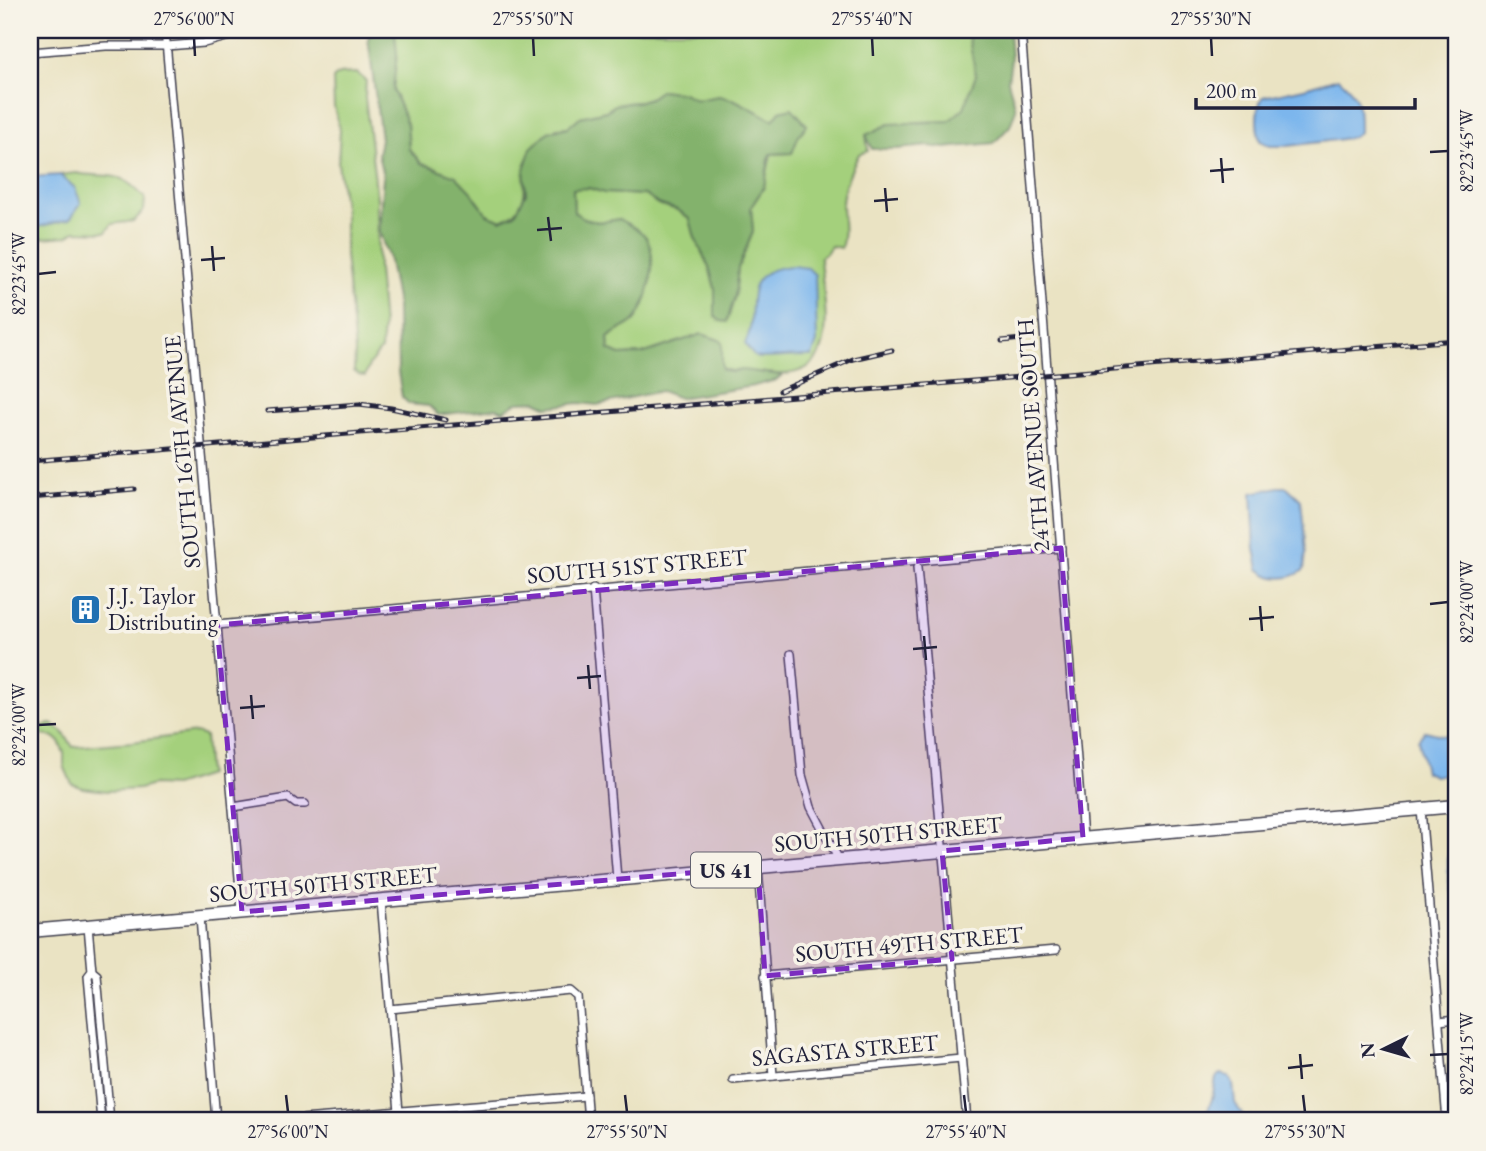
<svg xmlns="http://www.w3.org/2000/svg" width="1486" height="1151" font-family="'EB Garamond',serif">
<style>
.green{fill:#a4d07c;stroke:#63795c;stroke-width:2}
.forest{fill:#83b26c;stroke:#526a54;stroke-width:2}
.water{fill:#7bb6ed;stroke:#4e6c94;stroke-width:2}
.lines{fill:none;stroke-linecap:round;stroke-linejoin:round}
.minor-casing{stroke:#403f4f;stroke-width:10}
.primary-casing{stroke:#403f4f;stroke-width:15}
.minor{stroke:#fff;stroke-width:7}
.primary{stroke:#fff;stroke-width:12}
.rail-casing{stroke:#22223b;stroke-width:5}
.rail{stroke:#f7f3e8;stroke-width:2.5;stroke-dasharray:8;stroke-linecap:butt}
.marked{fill:#7b2cbf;fill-opacity:0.2;stroke:#7b2cbf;stroke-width:5;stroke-dasharray:14 9;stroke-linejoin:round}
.ticks{fill:none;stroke:#22223b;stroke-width:2.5}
.labels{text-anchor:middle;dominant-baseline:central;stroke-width:7;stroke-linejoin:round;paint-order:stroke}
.shield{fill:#f7f3e8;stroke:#62616f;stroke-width:2}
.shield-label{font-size:21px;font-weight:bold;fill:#22223b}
.street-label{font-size:23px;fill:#22223b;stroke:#f7f3e8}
.poi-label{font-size:23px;fill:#22223b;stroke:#f7f3e8;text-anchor:start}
.neatline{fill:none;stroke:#22223b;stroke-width:2.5}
.ticks-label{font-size:18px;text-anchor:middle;fill:#22223b}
</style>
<rect width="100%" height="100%" fill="#f7f3e8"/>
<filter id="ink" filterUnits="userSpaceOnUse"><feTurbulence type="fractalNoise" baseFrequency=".0143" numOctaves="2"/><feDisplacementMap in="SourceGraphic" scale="14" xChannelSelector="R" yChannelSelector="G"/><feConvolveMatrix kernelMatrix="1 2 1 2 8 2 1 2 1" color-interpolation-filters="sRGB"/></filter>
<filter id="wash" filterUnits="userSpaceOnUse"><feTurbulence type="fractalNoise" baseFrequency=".00686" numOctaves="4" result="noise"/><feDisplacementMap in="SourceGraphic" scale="28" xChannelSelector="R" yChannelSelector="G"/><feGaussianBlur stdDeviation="1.57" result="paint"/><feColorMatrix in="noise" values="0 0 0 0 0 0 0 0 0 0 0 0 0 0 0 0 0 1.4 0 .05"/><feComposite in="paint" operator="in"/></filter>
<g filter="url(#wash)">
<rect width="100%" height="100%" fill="#eae3c3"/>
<!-- green -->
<g class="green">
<path d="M390,30H967L977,75L965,108L949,121L914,122L866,135L868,151L859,154C852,168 843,186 842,203C842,219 846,233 841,248L831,246L826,253L820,258C824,308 846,384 765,373C751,371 734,374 722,368V341L702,334L642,354L620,355L609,350L608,338L636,319L651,281L619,219C600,223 590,224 574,212L573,188H589L604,193L645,195L658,204L678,210L690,219L695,238L709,267L715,288V316L735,296L738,268L753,232L751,207L764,187L771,154L792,153L799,135L807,125L792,109L780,111L773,120L735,100L719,96L697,100L683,93L661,90L650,98L637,102L617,104L606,111L581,117L568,127L556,128L524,169C526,193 526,210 502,220L487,214L472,193L437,168L421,163L409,148L407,124L393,90L395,34Z"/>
<polygon points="357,73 366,81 365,97 377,198 378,270 383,326 381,350 369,365 365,376 359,375 354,371 355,352 345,255 345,214 338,163 340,130 334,107 333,79 339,74"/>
<path d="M76,173C92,177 110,173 122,179C131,183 138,192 145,198L144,210L134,221L112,224L106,232L75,231L68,236L30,239V229L70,219L75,188L60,175Z"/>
<polygon points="52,724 63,732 73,747 132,742 196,733 205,736 208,775 174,786 153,785 139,789 107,791 83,788 72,784 64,766 64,753 59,741 54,737 37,734 34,737 30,734 30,728"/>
</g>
<!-- forest -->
<g class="forest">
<path d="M373,30H390L395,33L397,54L393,90L407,124L409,149L421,163L456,176L472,193L487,214L501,220L515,214L526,193L524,169L531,148L548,132L568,127L580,117L606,111L617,104L637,102L650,98L661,90L683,93L697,100L719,96L735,100L773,120L780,111L792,108L807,125L799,135L792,153L770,154L764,187L751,207L753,232L738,268L735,296L727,322L720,321L715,316V288L709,267L695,238L690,219L678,210L658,204L645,195L604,193L589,188L573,189L574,212C590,224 600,223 619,219C627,224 641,230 646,237C659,257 649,303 635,320C629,327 616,330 608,338L609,350L620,355L642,354L702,334L722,341V369L730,372L742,370L782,375L776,380L754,386L679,398L661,391L597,405L579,403L548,407L536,401L518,402L503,411L497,408L438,415L429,406L409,404L402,397L398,372L397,305L388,256L379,231L383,176L378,154L381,139L368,38Z"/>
<polygon points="967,30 1009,30 1011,59 1008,81 1016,109 1010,126 994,143 945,148 929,146 897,149 872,149 866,135 889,124 949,121 964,108 976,75"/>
</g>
<!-- water -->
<g class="water">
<path d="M1338,78C1360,95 1359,105 1359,132L1353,137L1336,140L1288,146H1270L1260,141C1256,126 1255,110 1263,97L1304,88Z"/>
<polygon points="60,175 75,188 81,203 70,219 30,229 30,177"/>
<path d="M792,266L808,268L815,275L817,342L812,356C801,355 762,360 756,357C751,354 748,348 745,344C762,311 733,271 792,266Z"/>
<path d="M1278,487H1287L1301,500L1306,552L1304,570C1290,580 1272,581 1259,569L1255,549L1252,493Z"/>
<polygon points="1456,730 1456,772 1434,776 1425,772 1418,740 1425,731 1445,736"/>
<path d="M1456,833V901C1446,886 1445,849 1456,833Z"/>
<polygon points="1221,1074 1229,1076 1233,1084 1235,1103 1246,1121 1207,1121 1205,1118 1212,1099 1216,1078"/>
</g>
</g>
<g filter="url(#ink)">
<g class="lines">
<defs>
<g id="minor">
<polyline points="165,30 242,912"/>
<polyline points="1021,30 1083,838"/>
<polyline points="30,52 106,46 167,46 204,43 252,30"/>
<polyline points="917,568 967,1121"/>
<polyline points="593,589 617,879"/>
<polyline points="217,625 1061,548"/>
<polyline points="791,654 802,775 811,807 839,860"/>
<polyline points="233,807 288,798 296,804 305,804"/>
<polyline points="1421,809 1447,1121"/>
<polyline points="758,867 773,1076"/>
<polyline points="381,900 399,1112"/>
<polyline points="200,916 216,1121"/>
<polyline points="88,926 92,971 97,975 110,1121"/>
<polyline points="92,971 88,976 101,1121"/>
<polyline points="765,976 1056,950"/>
<polyline points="390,1009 571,991 578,997 588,1121"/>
<polyline points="1439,1021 1456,1019"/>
<polyline points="733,1080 961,1058"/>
<polyline points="278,1121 586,1096"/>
</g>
<polyline id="primary" points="30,931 1456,806"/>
</defs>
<!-- minor casing -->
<use href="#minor" class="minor-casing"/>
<!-- primary casing -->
<use href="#primary" class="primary-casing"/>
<!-- minor -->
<use href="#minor" class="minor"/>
<!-- primary -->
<use href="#primary" class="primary"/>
<defs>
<g id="rail">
<polyline points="1002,341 1022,339"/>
<polyline points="780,391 853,359 892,350"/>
<polyline points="267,411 359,404 391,408 446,420"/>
<polyline points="30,461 1456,340"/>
<polyline points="30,498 134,489"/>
</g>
</defs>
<!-- rail casing -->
<use href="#rail" class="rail-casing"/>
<!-- rail -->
<use href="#rail" class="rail"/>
</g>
</g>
<!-- marked area -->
<path class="marked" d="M1061,548L1083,838L942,851L952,959L765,976L758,867L242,912L217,625Z"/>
<!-- ticks -->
<path class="ticks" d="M194,38L195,56M533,38L534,56M872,38L873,56M1211,38L1212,56M1430,152L1448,151M1221,158L1223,183M1210,171L1234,169M885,188L887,212M874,201L898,199M548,217L551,241M537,230L562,228M212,246L214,271M201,260L225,258M38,274L56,272M1430,604L1448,602M1260,606L1262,631M1249,619L1274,617M924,636L926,660M913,649L937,647M588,665L590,689M577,678L601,676M251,695L253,719M240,708L265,706M38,725L56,724M1300,1054L1302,1079M1430,1055L1448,1054M1288,1068L1313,1065M286,1095L288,1112M625,1095L627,1112M964,1095L966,1112M1303,1095L1305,1112"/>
<!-- icons -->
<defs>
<symbol id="building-square" viewBox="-11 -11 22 22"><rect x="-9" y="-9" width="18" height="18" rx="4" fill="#1f6fb2" stroke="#f7f3e8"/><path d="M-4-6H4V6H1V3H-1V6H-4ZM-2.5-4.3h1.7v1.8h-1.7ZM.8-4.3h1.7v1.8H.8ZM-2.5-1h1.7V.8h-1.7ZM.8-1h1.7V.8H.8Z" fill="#fff"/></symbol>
</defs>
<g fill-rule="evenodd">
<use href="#building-square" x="68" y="592" width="35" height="35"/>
</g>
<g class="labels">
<!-- shield labels -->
<rect class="shield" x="691" y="852.5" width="70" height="35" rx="5"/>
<g class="shield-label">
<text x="726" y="870">US 41</text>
</g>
<!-- street labels -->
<g class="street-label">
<text transform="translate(1033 435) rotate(-94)">24TH AVENUE SOUTH</text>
<text transform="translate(182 452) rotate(-95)">SOUTH 16TH AVENUE</text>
<text transform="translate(637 566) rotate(-5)">SOUTH 51ST STREET</text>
<text transform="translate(888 834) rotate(-5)">SOUTH 50TH STREET</text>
<text transform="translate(323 884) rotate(-5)">SOUTH 50TH STREET</text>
<text transform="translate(909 944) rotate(-5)">SOUTH 49TH STREET</text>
<text transform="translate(845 1050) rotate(-5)">SAGASTA STREET</text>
</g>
<!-- poi labels -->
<g class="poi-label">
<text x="108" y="596">J.J. Taylor<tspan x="108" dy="26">Distributing</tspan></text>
</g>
</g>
<!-- margin -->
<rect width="1486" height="1151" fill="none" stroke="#f7f3e8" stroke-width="77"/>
<!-- north arrow -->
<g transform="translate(1384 1049) rotate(265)" stroke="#f7f3e8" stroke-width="5" paint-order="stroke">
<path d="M0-5L12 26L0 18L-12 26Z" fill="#22223b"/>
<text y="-10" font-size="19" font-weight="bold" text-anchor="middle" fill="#22223b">N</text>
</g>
<!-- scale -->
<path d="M1196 98v10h219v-10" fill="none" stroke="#22223b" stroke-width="3.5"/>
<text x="1206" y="98" font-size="21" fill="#22223b" stroke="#f7f3e8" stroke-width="5" paint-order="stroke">200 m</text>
<rect x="38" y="38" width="1410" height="1074" class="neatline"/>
<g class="ticks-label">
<text x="194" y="25">27°56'00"N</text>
<text x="533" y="25">27°55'50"N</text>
<text x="872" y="25">27°55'40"N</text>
<text x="1211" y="25">27°55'30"N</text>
<text transform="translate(1467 151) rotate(-90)" y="6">82°23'45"W</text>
<text transform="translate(19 274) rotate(-90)" y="6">82°23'45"W</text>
<text transform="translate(1467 602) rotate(-90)" y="6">82°24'00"W</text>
<text transform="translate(19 725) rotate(-90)" y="6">82°24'00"W</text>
<text transform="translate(1467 1054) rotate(-90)" y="6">82°24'15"W</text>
<text x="288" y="1138">27°56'00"N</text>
<text x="627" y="1138">27°55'50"N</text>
<text x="966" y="1138">27°55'40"N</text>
<text x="1305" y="1138">27°55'30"N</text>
</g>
</svg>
